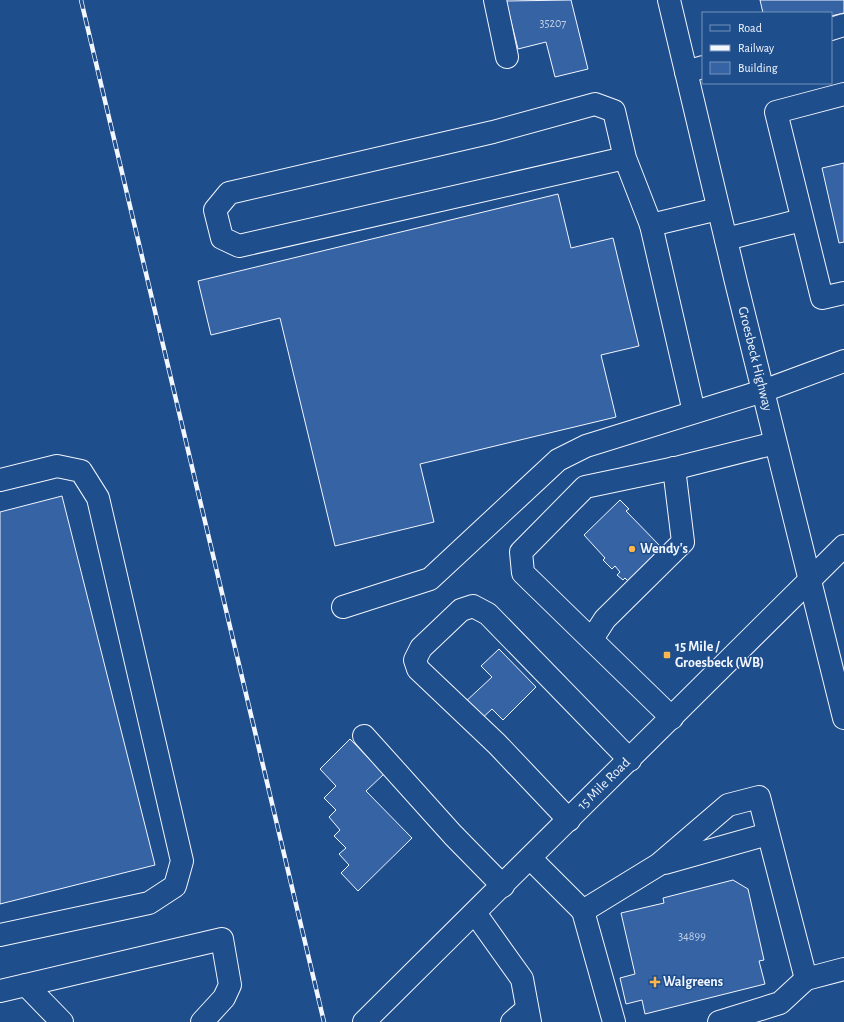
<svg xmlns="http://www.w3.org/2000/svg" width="844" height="1022" font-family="'Alegreya Sans',sans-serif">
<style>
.building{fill:#3563a3;stroke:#f2f6ff}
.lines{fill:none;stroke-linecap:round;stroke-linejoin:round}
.minor-casing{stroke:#f2f6ff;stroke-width:24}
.major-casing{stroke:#f2f6ff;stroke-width:24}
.minor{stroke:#1f4e8c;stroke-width:22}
.major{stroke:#1f4e8c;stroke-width:22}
.rail-casing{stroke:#f2f6ff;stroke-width:4.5}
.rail{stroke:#1f4e8c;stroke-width:3;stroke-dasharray:9;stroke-linecap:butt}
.poi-dot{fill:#ffb74d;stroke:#1f4e8c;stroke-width:1.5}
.labels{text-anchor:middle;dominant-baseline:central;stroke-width:3;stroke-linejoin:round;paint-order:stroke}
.number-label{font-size:12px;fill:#c3d1e8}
.street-label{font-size:14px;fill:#f2f6ff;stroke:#1f4e8c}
.poi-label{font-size:14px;font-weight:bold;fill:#f2f6ff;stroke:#1f4e8c;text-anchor:start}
</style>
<rect width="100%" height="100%" fill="#1f4e8c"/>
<!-- building -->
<g class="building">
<polygon points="571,0 588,69 555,77 546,42 518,49 506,1"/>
<polygon points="760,0 844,0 844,13 831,16 831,13 763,13"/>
<polygon points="844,163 844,242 839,243 822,168"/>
<polygon points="558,194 571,248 613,238 639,346 601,355 616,417 420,464 434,522 335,546 280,318 211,335 198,281"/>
<polygon points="62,496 155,865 0,904 0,512"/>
<polygon points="620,500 629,509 626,511 662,548 628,581 625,578 623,580 617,575 620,572 615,566 612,569 603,560 605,558 584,535"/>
<polygon points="499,649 536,687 503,720 492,709 479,721 463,704 492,677 481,666"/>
<polygon points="350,739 384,774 366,791 412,838 358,891 341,873 349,865 339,854 346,848 334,836 340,830 329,817 336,810 324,798 336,786 320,769"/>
<polygon points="733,880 748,889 764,960 759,961 765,984 645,1014 642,1000 626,1004 620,978 635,974 621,913 664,903 663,898"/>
</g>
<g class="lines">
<defs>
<g id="minor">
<polyline points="495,0 507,57"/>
<polyline points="831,29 844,25"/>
<polyline points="686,72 703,67"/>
<polyline points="844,94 776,112 822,298 844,293"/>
<polyline points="625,158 239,246 222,238 215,210 229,193 493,132 595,104 614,111 625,158 651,225 694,412"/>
<polyline points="651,225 718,209"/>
<polyline points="726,239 802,220"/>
<polyline points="0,480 57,466 81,471 98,498 182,861 175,886 149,903 0,935"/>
<polyline points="343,607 430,579 558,460 586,446 763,391 844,361"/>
<polyline points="592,639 605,619 683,542 674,468"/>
<polyline points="672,718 523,573 521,552 585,487 680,467 775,443"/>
<polyline points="364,736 453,835 503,886"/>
<polyline points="569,820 497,744 418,669 415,660 421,648 461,610 473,606 488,614 630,760"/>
<polyline points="530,858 583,911 614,1022"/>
<polyline points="665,863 768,834"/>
<polyline points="583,911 658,865 728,805 759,797 806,979 844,969"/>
<polyline points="475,913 522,979 530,1022"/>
<polyline points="26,985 62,1022"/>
<polyline points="0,991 222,939 230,985 224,998 202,1022"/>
<polyline points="512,1022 527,1009"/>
<polyline points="719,1022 780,1003 806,979"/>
</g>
<g id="major">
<path id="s1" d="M669,0L736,282L844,718"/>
<path id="s2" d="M364,1022L844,546"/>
</g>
</defs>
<!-- minor casing -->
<use href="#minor" class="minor-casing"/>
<!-- major casing -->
<use href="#major" class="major-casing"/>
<!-- minor -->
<use href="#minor" class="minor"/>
<!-- major -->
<use href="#major" class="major"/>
<defs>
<polyline id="rail" points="81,0 324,1022"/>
</defs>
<!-- rail casing -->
<use href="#rail" class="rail-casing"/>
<!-- rail -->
<use href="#rail" class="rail"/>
</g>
<!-- markers -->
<g class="poi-dot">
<circle cx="632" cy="549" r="4"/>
<rect x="663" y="651" width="8" height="8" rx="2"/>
<path d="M653 976h4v4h4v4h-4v4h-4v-4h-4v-4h4z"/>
</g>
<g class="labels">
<!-- number labels -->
<g class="number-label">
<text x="553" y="23">35207</text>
<text x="692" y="936">34899</text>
</g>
<!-- street labels -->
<g class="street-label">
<text stroke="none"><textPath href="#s1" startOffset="369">Groesbeck Highway</textPath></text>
<text stroke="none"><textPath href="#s2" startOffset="338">15 Mile Road</textPath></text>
</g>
<!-- poi labels -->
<g class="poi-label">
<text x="640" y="549">Wendy's</text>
<text x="675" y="647">15 Mile /<tspan x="675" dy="16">Groesbeck (WB)</tspan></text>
<text x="663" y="982">Walgreens</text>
</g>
</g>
<!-- legend -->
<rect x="702" y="12" width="130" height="72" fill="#1f4e8c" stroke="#7391ba"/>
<rect x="710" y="25" width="20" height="6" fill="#1f4e8c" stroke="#7391ba"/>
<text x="738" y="32" font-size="12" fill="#f2f6ff">Road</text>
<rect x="710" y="45" width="20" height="6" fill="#f2f6ff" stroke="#7391ba"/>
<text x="738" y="52" font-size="12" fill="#f2f6ff">Railway</text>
<rect x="710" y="62" width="20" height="12" fill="#3563a3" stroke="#7391ba"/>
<text x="738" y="72" font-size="12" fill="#f2f6ff">Building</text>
</svg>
